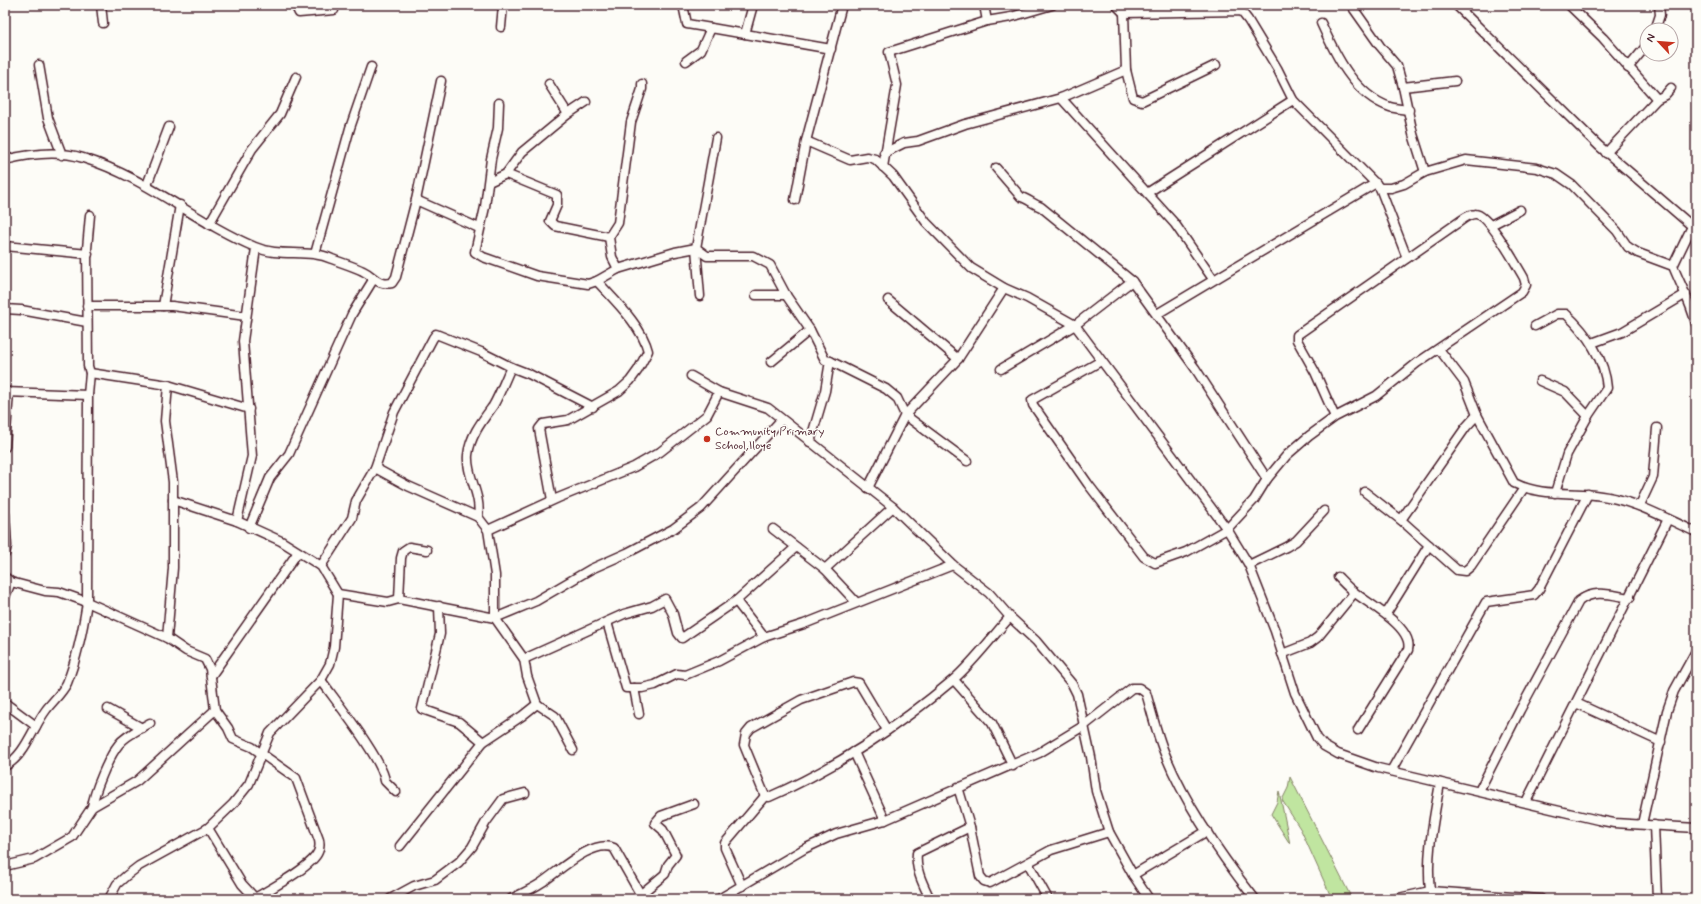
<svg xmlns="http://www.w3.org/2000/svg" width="1701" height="904" font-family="Mynerve,sans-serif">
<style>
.green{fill:#c0e5a0;stroke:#858266}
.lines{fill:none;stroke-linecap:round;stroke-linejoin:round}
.street-casing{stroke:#4a1f2b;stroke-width:11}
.street{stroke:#fdfcf7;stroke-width:8}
.poi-dot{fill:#c8321e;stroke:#fdfcf7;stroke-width:1.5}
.labels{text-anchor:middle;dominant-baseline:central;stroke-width:3;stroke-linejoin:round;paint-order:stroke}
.poi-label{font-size:12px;fill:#4a1f2b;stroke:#fdfcf7;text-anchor:start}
</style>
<rect width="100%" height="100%" fill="#fdfcf7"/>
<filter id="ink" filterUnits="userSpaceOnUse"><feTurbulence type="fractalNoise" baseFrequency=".025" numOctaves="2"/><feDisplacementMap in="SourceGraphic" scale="8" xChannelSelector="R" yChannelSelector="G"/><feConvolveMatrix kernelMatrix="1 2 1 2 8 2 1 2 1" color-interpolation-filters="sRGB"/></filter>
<g filter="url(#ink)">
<!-- green -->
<g class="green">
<polygon points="1290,777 1350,895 1348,899 1332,899 1301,830 1282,800 1288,788"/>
<polygon points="1279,791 1290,844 1271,814 1277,802"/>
</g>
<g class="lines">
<defs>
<g id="street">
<polyline points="101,5 103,23"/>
<polyline points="295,5 299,13 334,10"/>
<polyline points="683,5 687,24 711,28"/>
<polyline points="984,5 987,21"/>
<path d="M1116,5L1124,13L1241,11L1248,20L1277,68L1293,100L1380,188H1391L1404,184L1425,172L1466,160L1537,168L1556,174L1572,185L1617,231L1628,247L1638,253L1673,266C1681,286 1691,303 1696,324"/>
<polyline points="1351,5 1380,46 1397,66 1403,87 1413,134 1425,172"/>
<polyline points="1456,5 1599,146 1692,226"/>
<polyline points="1569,5 1603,38 1657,99"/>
<path d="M1321,23C1335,54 1354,95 1390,107C1396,109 1403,109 1409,110"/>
<polyline points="501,27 503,5"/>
<polyline points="1655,30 1660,15 1659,5"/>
<polyline points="745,34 753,5"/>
<polyline points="686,61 701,50 711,28 831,49"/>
<polyline points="39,65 48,118 62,155"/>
<polyline points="1628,68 1647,45"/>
<polyline points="1126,70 1133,98 1142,101 1216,65"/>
<polyline points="549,84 568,114"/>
<polyline points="1403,87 1455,81"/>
<polyline points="1061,98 1175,224 1213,279"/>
<polyline points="499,103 498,128 491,159 485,207 475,252 483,257 537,276 588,284 597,281 618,269 675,252 696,248 707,256 753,256 770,265 786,295 810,330 825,360 830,361 825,391 810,442"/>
<polyline points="806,141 850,160 867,157 875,159 893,176 926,222 971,268 1004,288 1027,298 1075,325 1227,529 1249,565 1275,631 1295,693 1317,738 1324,746 1338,754 1378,768 1598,820 1614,823 1696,828"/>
<polyline points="884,153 904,143 918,141 965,124 1061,98 1126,70 1124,13"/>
<polyline points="1606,153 1657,99 1665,95 1671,88"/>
<path d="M5,160C29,154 58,150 83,158C146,177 195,222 255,247C280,258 308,248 332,259C342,263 353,266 363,271C374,276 377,286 392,283L396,277L416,200L441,81"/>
<polyline points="883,167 897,85 889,52 987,21 1011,17 1052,5"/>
<path d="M996,168L1021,197C1028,199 1033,204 1041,207L1132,281L1195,368L1267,479"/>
<polyline points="506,174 522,152 568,114 586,102"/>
<polyline points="489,182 506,174 557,195 557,205 550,221 555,226 609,237"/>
<polyline points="147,185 169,127"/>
<polyline points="1380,188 1407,258"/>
<polyline points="1147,193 1293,100"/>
<polyline points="416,200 479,228"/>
<polyline points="795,200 806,141 842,5"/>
<polyline points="209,224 252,149 280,114 296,77"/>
<polyline points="1491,225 1520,210"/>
<polyline points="5,246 88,254"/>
<polyline points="315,254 350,128 371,67"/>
<polyline points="1673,266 1696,218"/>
<polyline points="618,269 612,257 609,237 618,223 631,122 642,89 642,84"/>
<polyline points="756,295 786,295"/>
<polyline points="700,296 696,248 716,138"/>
<polyline points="888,300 958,359"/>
<polyline points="87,306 172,306 246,316"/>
<polyline points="163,306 180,205"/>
<polyline points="5,309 21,310 87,322"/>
<polyline points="1157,314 1376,183"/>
<path d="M1535,326L1557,314H1566C1587,333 1605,360 1607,388L1588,416L1567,454L1555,493"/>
<polyline points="1592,343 1622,332 1686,294"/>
<path d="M1439,349L1464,382L1477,415L1514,483C1543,498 1577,490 1608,497C1639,503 1667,519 1696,532"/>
<polyline points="830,361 886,389 897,398 905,415 967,461"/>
<path d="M1101,361L1032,400L1033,405L1088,484L1144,557L1155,563L1186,552L1227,529L1254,500L1267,479L1287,455L1309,436L1335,417L1376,396L1417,363L1522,292L1526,285L1524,278C1517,266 1488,213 1475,214C1468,214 1461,221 1456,224L1297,335V340L1315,372L1335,417"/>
<polyline points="771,362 810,330"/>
<polyline points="1001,369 1075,325 1132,281"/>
<polyline points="90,373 168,385 249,409"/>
<polyline points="691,376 719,392 768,408 893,507 953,565 989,593 1010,617 1036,641 1072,684 1077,694 1091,757 1096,791 1109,832 1133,875 1149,899"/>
<polyline points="1540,381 1565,392 1588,416"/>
<polyline points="5,392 88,395"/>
<polyline points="5,447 9,392"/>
<polyline points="375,468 408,486 478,517 488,530 495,575 495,618 524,659 527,676 537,704"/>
<polyline points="868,488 905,415 958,359 1004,288"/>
<polyline points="1365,492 1401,520 1457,570 1465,571 1471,566 1524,488"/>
<path d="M552,500L539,429L543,424L568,420L619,391L630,381L638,370L648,351C642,326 614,300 597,281"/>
<polyline points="1640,505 1653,477 1657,428"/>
<polyline points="5,514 7,546 5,554"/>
<path d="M478,517C482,495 466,476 468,455C470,436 482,421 493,406C500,394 505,380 511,367"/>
<polyline points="1401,520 1466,427 1477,415"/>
<polyline points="237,521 252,456 243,341 256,248"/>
<polyline points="249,528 270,478 289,454 352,314 373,280"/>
<polyline points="773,529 825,569 856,602"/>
<polyline points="488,530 558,498 634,467 660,452 707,415 719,392"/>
<polyline points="1249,565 1286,547 1296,541 1324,511"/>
<polyline points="321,566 352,518 356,501 375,468 394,412 433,338 436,334 481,352 511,367 529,374 593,407"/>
<polyline points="825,569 893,507"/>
<path d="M5,577L11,582L45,591L59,592L87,602L167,638L186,651L205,659L210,669L215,710L228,728L233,739L252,747L296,778L319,840C320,845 320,848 318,852C312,867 270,889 255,898"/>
<path d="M1338,577C1343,582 1348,588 1354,592C1368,604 1414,627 1408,650L1358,730"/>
<polyline points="338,594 388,602 399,599 495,618 536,601 591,569 627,553 673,529 701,508 781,420"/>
<polyline points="5,597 11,582"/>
<polyline points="399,599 401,558 403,551 409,547 427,550"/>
<polyline points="736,601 764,637"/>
<polyline points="439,606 440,634 422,709 459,722 483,742"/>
<polyline points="1386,614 1429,545"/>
<polyline points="607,622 626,688 642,688 655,685 677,674 685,675 719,661 764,637 804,624 953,565"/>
<polyline points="167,638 173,568 173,482 165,421 168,385"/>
<polyline points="1282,654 1310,643 1318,637 1354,593"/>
<polyline points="524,659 624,614 652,606 665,599 673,614 678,633 682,638 736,601 796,547"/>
<polyline points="211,676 298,552"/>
<path d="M321,680C335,700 383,760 385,781L396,792"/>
<polyline points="954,680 992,723 1013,766"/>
<polyline points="634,688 639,714"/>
<polyline points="5,703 36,726"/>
<polyline points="1576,703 1661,742"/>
<polyline points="108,709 142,728"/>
<polyline points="854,752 885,820"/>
<path d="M5,766C25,756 33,727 46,710C53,701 62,693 67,683C77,658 83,629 87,602L88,395L90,373L88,366L87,249L90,215"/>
<polyline points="1391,771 1486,602 1534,595 1539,589 1588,494"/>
<polyline points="958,787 970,827 980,876 984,881 990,883 1051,850 1109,832"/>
<path d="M1479,791L1520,710L1579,601C1595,589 1611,595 1630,598"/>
<path d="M765,796L769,797C834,769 899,726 953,680C972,664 992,637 1010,617"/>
<polyline points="765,796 744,745 746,734 751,728 801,700 853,682 859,683 887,730"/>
<polyline points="1526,802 1668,519"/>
<path d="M92,807C94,792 109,756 119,744C126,735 140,729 150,723"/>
<polyline points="1642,824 1667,711 1674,691 1696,651"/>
<polyline points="1654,825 1657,899"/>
<polyline points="208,828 242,884 256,899"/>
<polyline points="400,846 483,742 522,716 537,704 555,716 573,750"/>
<polyline points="1028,863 1048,899"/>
<polyline points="5,866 34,859 72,837 92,807 137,781 215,710"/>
<polyline points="1133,875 1207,831"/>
<polyline points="742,886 725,848 725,843 765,796"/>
<path d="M1430,891C1426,853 1434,819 1440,783"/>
<polyline points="641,894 665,874 668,865 676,855 663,830 655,823 661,816 694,804"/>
<polyline points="109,899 117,884 126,876 139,866 208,828 233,804 249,784 270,733 321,680 330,664 334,647 338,594 321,566 281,541 237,521 173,500"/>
<polyline points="390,899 414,886 435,880 459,862 472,847 486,822 503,799 525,793"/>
<path d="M511,899C521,894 532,889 541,883C558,872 593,838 614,848L643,899"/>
<path d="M719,899L804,849L836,834L885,820L1039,753L1085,725L1132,688H1139L1146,693C1152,713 1157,735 1165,754C1185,804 1222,857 1255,899"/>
<path d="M930,899C923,884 915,870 917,853L970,827"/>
<polyline points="1394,899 1430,891 1541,899"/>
</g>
</defs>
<!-- street casing -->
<use href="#street" class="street-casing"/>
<!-- street -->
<use href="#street" class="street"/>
</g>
</g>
<!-- markers -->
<circle class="poi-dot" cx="707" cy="439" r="4"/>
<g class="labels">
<!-- poi labels -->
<g class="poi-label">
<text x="715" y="432">Community Primary<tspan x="715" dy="14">School,Iloye</tspan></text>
</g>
</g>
<!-- margin -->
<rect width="1701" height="904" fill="none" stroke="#fdfcf7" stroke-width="20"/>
<rect x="10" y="10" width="1681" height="884" fill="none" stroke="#4a1f2b" stroke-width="1.5" filter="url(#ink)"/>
<!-- north arrow -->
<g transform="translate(1659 42) rotate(296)"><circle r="19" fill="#fdfcf7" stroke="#b5a4a5"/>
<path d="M0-3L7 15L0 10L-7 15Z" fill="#c8321e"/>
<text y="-6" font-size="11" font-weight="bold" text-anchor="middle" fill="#4a1f2b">N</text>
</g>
</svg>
